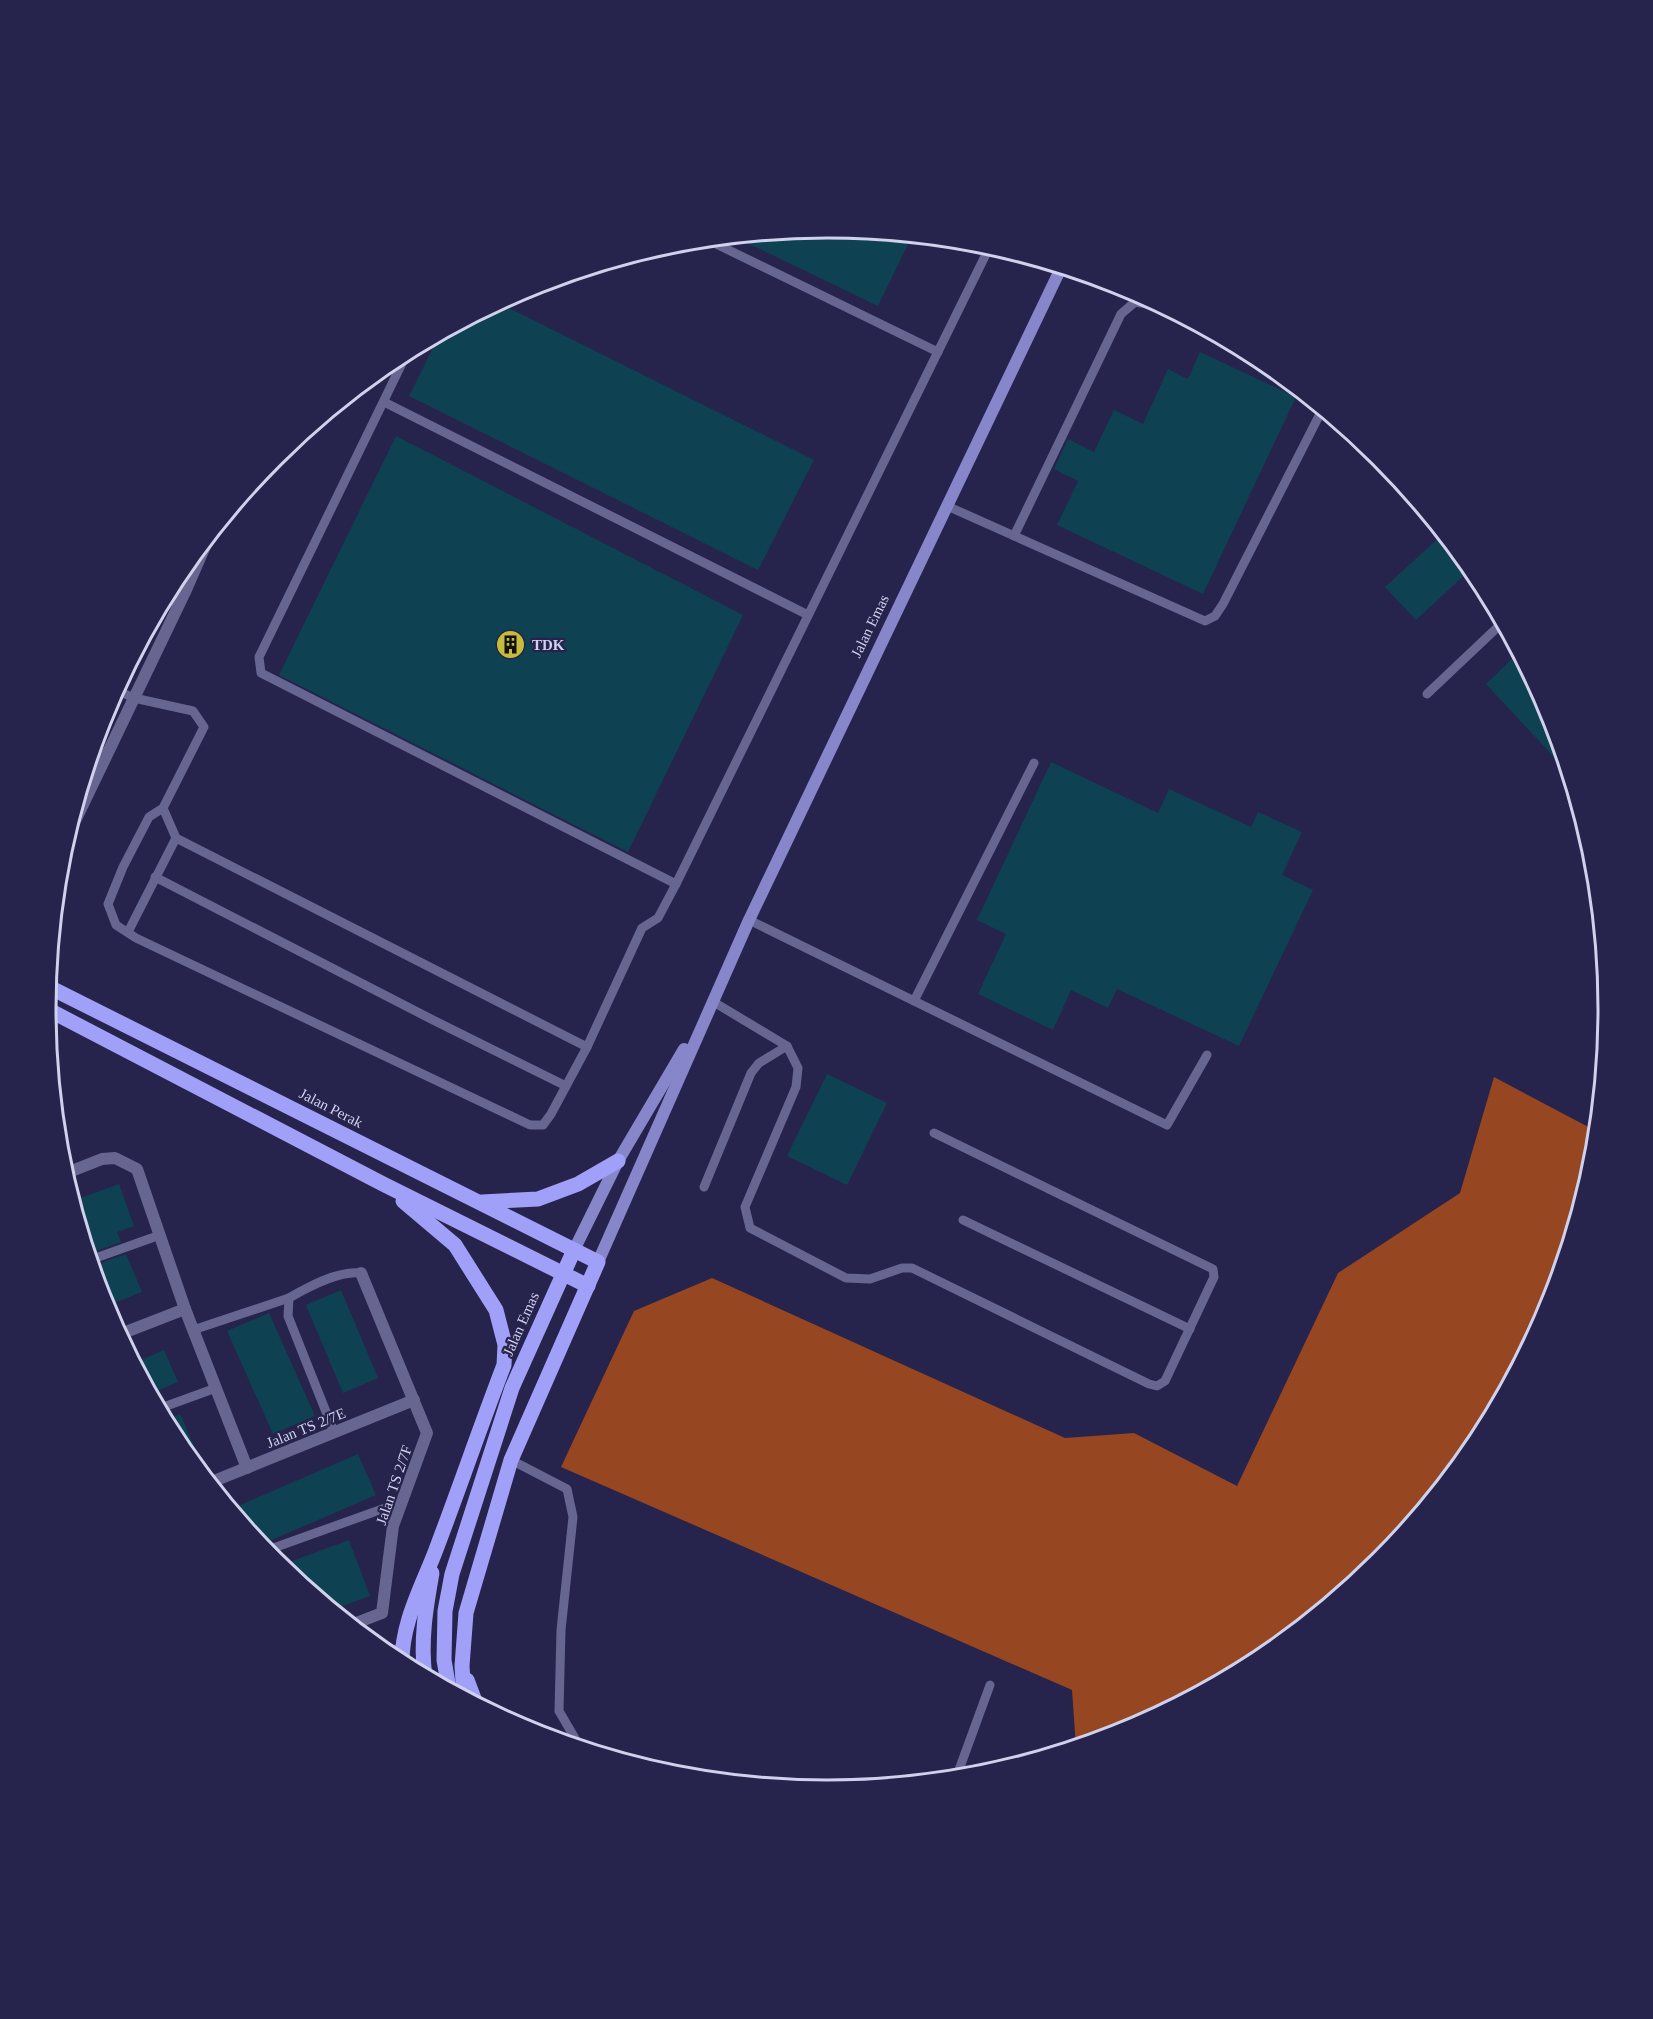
<svg xmlns="http://www.w3.org/2000/svg" width="1653" height="2019" font-family="Georgia,serif">
<style>
.forest{fill:#964620}
.building{fill:#0e4252}
.lines{fill:none;stroke-linecap:round;stroke-linejoin:round}
.service{stroke:#666690;stroke-width:9}
.minor{stroke:#666690;stroke-width:12}
.secondary{stroke:#8786cb;stroke-width:12}
.primary{stroke:#a1a0f8;stroke-width:15}
.labels{text-anchor:middle;dominant-baseline:central;stroke-width:4.5;stroke-linejoin:round;paint-order:stroke}
.street-label{font-size:15px;fill:#d0d1ec;stroke:#26234d}
.poi-label{font-size:15px;font-weight:bold;fill:#d0d1ec;stroke:#26234d;text-anchor:start}
.rim{fill:none;stroke:#d0d1ec;stroke-width:3}
</style>
<rect width="100%" height="100%" fill="#26234d"/>
<!-- forest -->
<polygon class="forest" points="1494,1077 1596,1131 1593,1162 1548,1309 1476,1444 1379,1562 1260,1659 1125,1732 1076,1747 1072,1690 561,1467 634,1311 712,1278 1065,1438 1134,1433 1237,1486 1338,1273 1460,1193"/>
<!-- building -->
<g class="building">
<polygon points="827,228 912,236 878,306 735,237"/>
<polygon points="499,303 814,460 758,570 409,396 440,334"/>
<polygon points="1200,352 1296,397 1203,594 1057,525 1078,481 1054,469 1068,439 1094,452 1114,410 1143,424 1168,369 1188,379"/>
<polygon points="396,436 743,615 628,852 279,675"/>
<polygon points="1443,534 1471,569 1416,620 1385,587"/>
<polygon points="1518,653 1549,711 1566,770 1486,684"/>
<polygon points="1051,762 1158,813 1169,789 1251,827 1258,812 1302,832 1282,875 1313,890 1239,1046 1117,989 1108,1008 1071,990 1053,1030 978,994 1006,934 977,920"/>
<polygon points="827,1074 887,1103 847,1185 787,1156"/>
<polygon points="119,1184 134,1226 117,1232 121,1242 88,1254 72,1201"/>
<polygon points="126,1254 142,1292 104,1307 92,1266"/>
<polygon points="341,1290 378,1378 343,1393 306,1305"/>
<polygon points="269,1313 315,1416 273,1434 227,1331"/>
<polygon points="164,1350 178,1382 150,1394 134,1363"/>
<polygon points="180,1414 205,1471 201,1473 177,1443 165,1421"/>
<polygon points="358,1454 376,1495 260,1545 231,1509"/>
<polygon points="349,1540 370,1596 332,1610 279,1566"/>
</g>
<g class="lines">
<!-- service -->
<g class="service">
<polyline points="708,240 938,352"/>
<polyline points="408,351 259,657 261,673 676,884"/>
<polyline points="384,402 808,615"/>
<polyline points="1413,503 1417,504"/>
<polyline points="947,506 1205,621 1215,616 1223,604 1322,410"/>
<polyline points="1014,536 1121,314 1135,302 1153,305 1233,345"/>
<polyline points="116,690 134,698 193,711 204,727 163,808 149,817 123,867 108,904 116,925 136,938 530,1125 543,1125 551,1114 587,1047 642,928 658,918 676,884 990,246"/>
<polyline points="1427,694 1502,623"/>
<polyline points="163,808 176,838 587,1047"/>
<polyline points="155,877 433,1020 566,1086"/>
<polyline points="749,920 1167,1125 1207,1055"/>
<polyline points="128,932 176,838"/>
<polyline points="712,1001 787,1046 798,1068 796,1087 745,1207 750,1228 846,1278 870,1279 902,1268 912,1268 1149,1384 1157,1386 1165,1381 1214,1277 1213,1269 934,1133"/>
<polyline points="914,1001 1034,763"/>
<polyline points="704,1187 751,1073 759,1063 787,1046"/>
<polyline points="963,1220 1190,1329"/>
<polyline points="90,1260 160,1235"/>
<polyline points="193,1330 289,1298"/>
<polyline points="158,1409 216,1388"/>
<path d="M334,1432L288,1316L289,1298C308,1287 339,1270 361,1273"/>
<polyline points="511,1460 567,1489 573,1517 561,1630 559,1711 580,1747"/>
<polyline points="265,1551 402,1502"/>
<polyline points="956,1778 990,1685"/>
</g>
<!-- minor -->
<g class="minor">
<polyline points="172,585 185,592"/>
<polyline points="64,844 185,592 209,537"/>
<polyline points="64,1174 102,1159 115,1158 137,1169 185,1309"/>
<polyline points="118,1335 185,1309 247,1468"/>
<polyline points="209,1483 414,1400"/>
<polyline points="351,1625 382,1613 393,1526 427,1433 361,1273"/>
<polyline points="387,1655 402,1648"/>
</g>
<!-- secondary -->
<g class="secondary">
<polyline points="574,1250 618,1161 684,1049"/>
<polyline points="598,1262 749,920 1061,268"/>
</g>
<!-- primary -->
<g class="primary">
<polyline points="47,986 598,1262 511,1460 466,1613 462,1666 464,1698"/>
<polyline points="45,1008 383,1184 588,1286"/>
<polyline points="482,1202 538,1199 578,1184 618,1161"/>
<path d="M402,1665C401,1622 423,1585 437,1547C460,1486 481,1425 504,1365L505,1345L496,1310L455,1245L403,1201"/>
<path d="M425,1677C420,1641 426,1607 432,1573"/>
<polyline points="467,1680 476,1704"/>
<polyline points="449,1689 444,1660 445,1611 452,1574 512,1388 574,1250"/>
</g>
</g>
<!-- icons -->
<defs>
<symbol id="building-disc" viewBox="-11 -11 22 22"><circle r="9.5" fill="#c7bb3b" stroke="#26234d"/><path d="M-4-6H4V6H1V3H-1V6H-4ZM-2.5-4.3h1.7v1.8h-1.7ZM.8-4.3h1.7v1.8H.8ZM-2.5-1h1.7V.8h-1.7ZM.8-1h1.7V.8H.8Z" fill="#111"/></symbol>
</defs>
<g fill-rule="evenodd">
<use href="#building-disc" x="494" y="628" width="33" height="33"/>
</g>
<g class="labels">
<!-- street labels -->
<g class="street-label">
<text transform="translate(870 626) rotate(-64)">Jalan Emas</text>
<text transform="translate(331 1108) rotate(27)">Jalan Perak</text>
<text transform="translate(521 1324) rotate(-66)">Jalan Emas</text>
<text transform="translate(306 1428) rotate(-22)">Jalan TS 2/7E</text>
<text transform="translate(394 1485) rotate(-71)">Jalan TS 2/7F</text>
</g>
<!-- poi labels -->
<g class="poi-label">
<text x="532" y="645">TDK</text>
</g>
</g>
<!-- crop -->
<path d="M0 0H1653V2019H0ZM56 1009a771 771 0 1 1 1542 0a771 771 0 1 1-1542 0Z" fill="#26234d" fill-rule="evenodd"/>
<path class="rim" d="M56 1009a771 771 0 1 1 1542 0a771 771 0 1 1-1542 0Z"/>
</svg>
